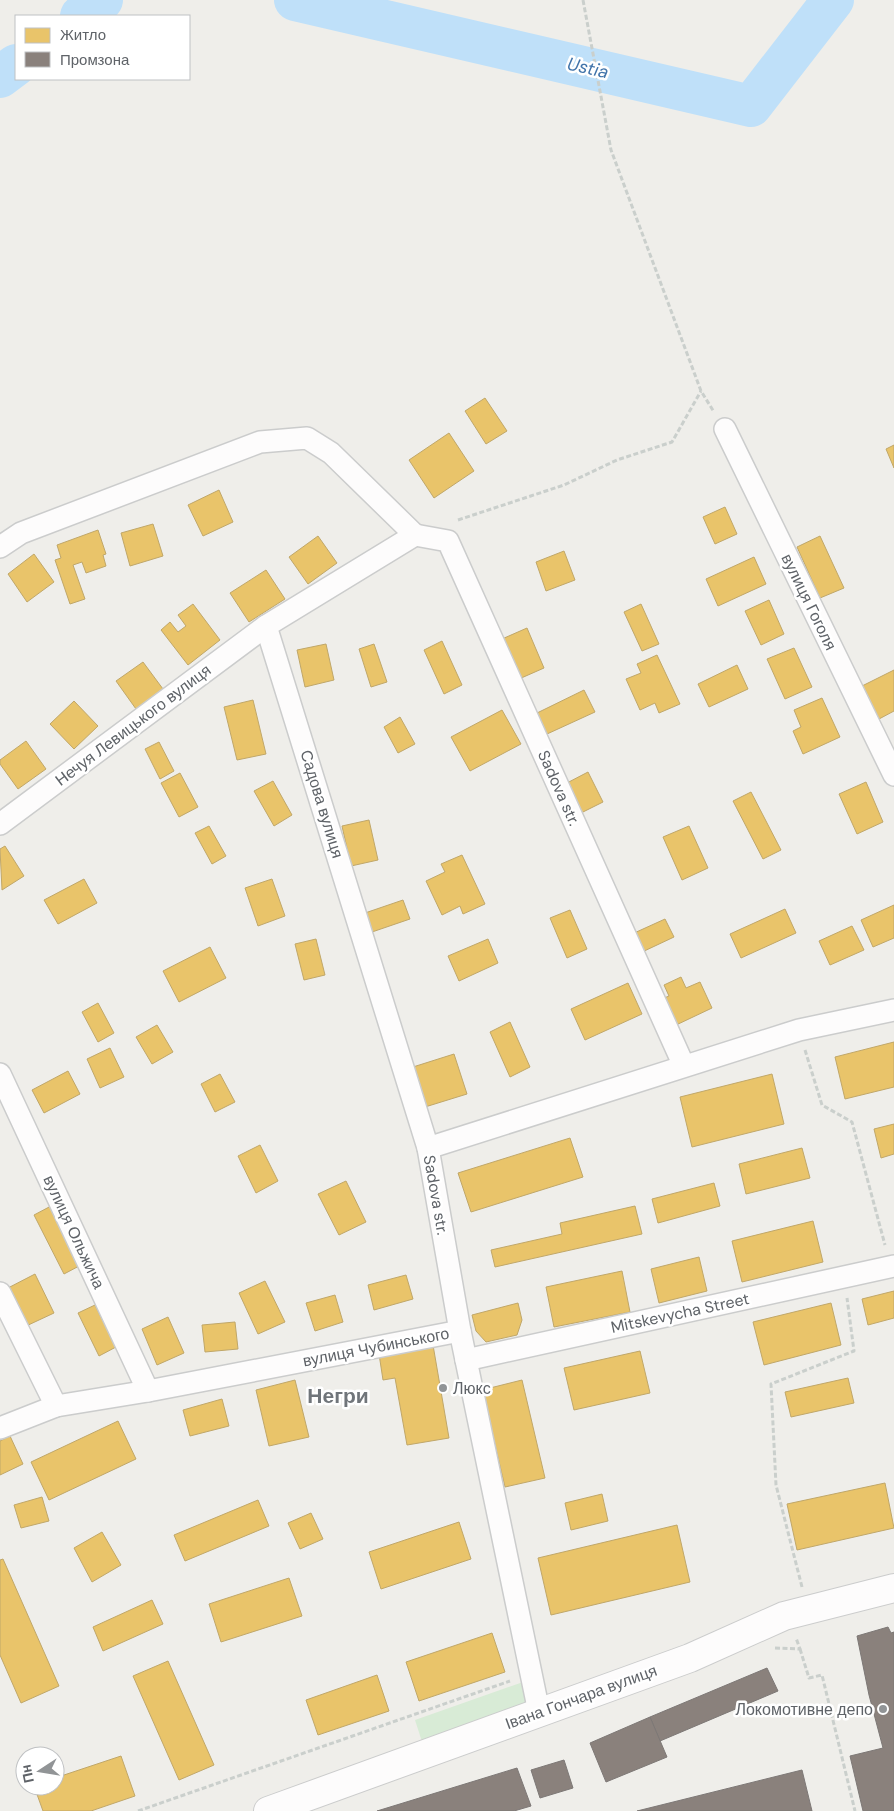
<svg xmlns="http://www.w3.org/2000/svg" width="894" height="1811" font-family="'DM Sans',sans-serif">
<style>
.green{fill:#d8ebd6}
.homes{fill:#e9c46a;stroke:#c0a769}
.industry{fill:#8a817c;stroke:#7d7876}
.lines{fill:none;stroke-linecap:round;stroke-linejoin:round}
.river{stroke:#bfe0f9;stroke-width:42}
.minor-casing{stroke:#cbcccc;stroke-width:24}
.tertiary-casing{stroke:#cbcccc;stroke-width:30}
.path{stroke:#cacfcc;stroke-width:3;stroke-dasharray:5 2.5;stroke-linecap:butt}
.minor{stroke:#fdfcfc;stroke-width:21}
.tertiary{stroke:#fdfcfc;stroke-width:28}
.poi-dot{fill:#919496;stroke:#fff;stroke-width:2}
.labels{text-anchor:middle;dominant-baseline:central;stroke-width:5;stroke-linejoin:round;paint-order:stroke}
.street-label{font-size:16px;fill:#5f6368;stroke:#fff}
.poi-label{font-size:16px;fill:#5f6368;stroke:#fff;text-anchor:start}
.water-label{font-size:18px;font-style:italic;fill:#4174aa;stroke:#fff}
.district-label{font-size:21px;font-weight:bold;fill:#70757a;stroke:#fff}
</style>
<rect width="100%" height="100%" fill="#efeeea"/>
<!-- green -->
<polygon class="green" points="526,1681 532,1709 424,1748 415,1720"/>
<!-- homes -->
<g class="homes">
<polygon points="485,398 507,431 486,444 465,411"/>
<polygon points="449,433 474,471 434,498 409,460"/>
<polygon points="894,445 894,468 886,449"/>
<polygon points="219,490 233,522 203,536 188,505"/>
<polygon points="725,507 737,534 715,544 703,517"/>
<polygon points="153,524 163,556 130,566 121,533"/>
<polygon points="98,530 106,554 103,555 106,566 86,573 82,562 73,565 85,599 70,604 55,560 61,558 57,545"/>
<polygon points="318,536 337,563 308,584 289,557"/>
<polygon points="820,536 844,588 820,598 797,547"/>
<polygon points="564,551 575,580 546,591 536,562"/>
<polygon points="34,554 54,582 27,602 8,574"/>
<polygon points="754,557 766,584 718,606 706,579"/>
<polygon points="266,570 285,599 249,622 230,593"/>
<polygon points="769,600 784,634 761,645 745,611"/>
<polygon points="193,604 220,640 188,665 161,630 170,622 178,632 186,626 178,615"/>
<polygon points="641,604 659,644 642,651 624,612"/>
<polygon points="527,628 544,668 519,679 502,639"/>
<polygon points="442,641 462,685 444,694 424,650"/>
<polygon points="326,644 334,680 305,687 297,650"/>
<polygon points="374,644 387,682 371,687 359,649"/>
<polygon points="794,648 812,687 785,699 767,659"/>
<polygon points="657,655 680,704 659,713 655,703 640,710 626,679 641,673 637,664"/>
<polygon points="143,662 163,689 136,709 116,681"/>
<polygon points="737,665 748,689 709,707 698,684"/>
<polygon points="894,670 894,711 879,719 862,686"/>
<polygon points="584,690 595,712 547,734 537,713"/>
<polygon points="822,698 840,737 803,754 793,731 801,727 794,710"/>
<polygon points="253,700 266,754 237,760 224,707"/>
<polygon points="74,701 98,726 74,749 50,724"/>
<polygon points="502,710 521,744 470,771 451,737"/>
<polygon points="400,717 415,744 398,753 384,727"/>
<polygon points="26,741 46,769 18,789 0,764 0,760"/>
<polygon points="159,742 174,771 160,779 145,749"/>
<polygon points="588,772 603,802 579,814 565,784"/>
<polygon points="180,773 198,807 179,817 161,783"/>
<polygon points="273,781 292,815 274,826 254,791"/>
<polygon points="866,782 883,822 857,834 839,794"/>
<polygon points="751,792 781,850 763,859 733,801"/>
<polygon points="369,820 378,860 351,866 342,826"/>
<polygon points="209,826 226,856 212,864 195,833"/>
<polygon points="689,826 708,868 682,880 663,837"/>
<polygon points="5,846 24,876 2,890 0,849"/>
<polygon points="462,855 485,904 463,914 460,906 442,915 426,881 445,872 441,864"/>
<polygon points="84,879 97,903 58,924 44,900"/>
<polygon points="272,879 285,916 258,926 245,888"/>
<polygon points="403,900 410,919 372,932 365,913"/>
<polygon points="894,905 894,938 873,947 861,920"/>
<polygon points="785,909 796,933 741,958 730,934"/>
<polygon points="570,910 587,949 567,958 550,918"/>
<polygon points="665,919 674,937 640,953 632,934"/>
<polygon points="852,926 864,950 830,965 819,941"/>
<polygon points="316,939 325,975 304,980 295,944"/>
<polygon points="488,939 498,963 459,981 448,956"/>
<polygon points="210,947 226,978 179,1002 163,971"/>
<polygon points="681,977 686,988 700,982 712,1008 674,1026 662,999 669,996 664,985"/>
<polygon points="628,983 642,1014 585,1040 571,1009"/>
<polygon points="98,1003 114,1033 98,1042 82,1012"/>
<polygon points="510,1022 530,1067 510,1077 490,1032"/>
<polygon points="157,1025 173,1052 152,1064 136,1037"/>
<polygon points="894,1042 894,1087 845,1099 835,1057"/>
<polygon points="110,1048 124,1077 100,1088 87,1059"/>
<polygon points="454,1054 467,1094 425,1107 413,1067"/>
<polygon points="68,1071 80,1094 44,1113 32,1090"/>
<polygon points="220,1074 235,1102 215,1112 201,1084"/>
<polygon points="772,1074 784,1124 692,1147 680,1097"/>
<polygon points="894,1124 894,1154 881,1158 874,1129"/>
<polygon points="570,1138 583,1177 471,1212 458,1173"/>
<polygon points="260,1145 278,1181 256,1193 238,1156"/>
<polygon points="802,1148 810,1178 746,1194 739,1164"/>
<polygon points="346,1181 366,1222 339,1235 318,1194"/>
<polygon points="714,1183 720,1206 658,1223 652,1199"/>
<polygon points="51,1206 81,1265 64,1274 34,1215"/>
<polygon points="635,1206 642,1234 495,1267 491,1250 562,1234 560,1223"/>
<polygon points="813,1221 823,1262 742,1282 732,1241"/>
<polygon points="699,1257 707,1291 659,1303 651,1269"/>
<polygon points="622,1271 630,1312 554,1327 546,1287"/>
<polygon points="35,1274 54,1313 24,1327 6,1289"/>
<polygon points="406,1275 413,1299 374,1310 368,1285"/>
<polygon points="265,1281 285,1322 258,1334 239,1293"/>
<polygon points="894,1291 894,1318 868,1325 862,1299"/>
<polygon points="335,1295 343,1322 315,1331 306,1303"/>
<polygon points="518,1303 522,1320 517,1335 486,1342 476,1331 472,1315"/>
<polygon points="831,1303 841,1345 764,1365 753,1322"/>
<polygon points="95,1305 116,1347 99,1356 78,1313"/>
<polygon points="168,1317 184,1353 157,1365 142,1329"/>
<polygon points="235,1322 238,1349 205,1352 202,1325"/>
<polygon points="433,1345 449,1438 407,1445 395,1378 383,1380 379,1354"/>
<polygon points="640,1351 650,1393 574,1410 564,1368"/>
<polygon points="848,1378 854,1403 791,1417 785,1392"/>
<polygon points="295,1380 309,1437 269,1446 256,1390"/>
<polygon points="522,1380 545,1478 505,1487 482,1390"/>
<polygon points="222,1399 229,1426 190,1436 183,1410"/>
<polygon points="118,1421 136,1459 49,1500 31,1462"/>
<polygon points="10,1436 23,1464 0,1475 0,1441"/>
<polygon points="885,1483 894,1528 797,1550 787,1504"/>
<polygon points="602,1494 608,1521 571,1530 565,1503"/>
<polygon points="42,1497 49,1521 21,1528 14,1505"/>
<polygon points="258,1500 269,1526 185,1561 174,1535"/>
<polygon points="311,1513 323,1539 300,1549 288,1523"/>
<polygon points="459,1522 471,1559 381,1589 369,1552"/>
<polygon points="677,1525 690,1582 551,1615 538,1558"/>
<polygon points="102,1532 121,1565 92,1582 74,1548"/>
<polygon points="3,1559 59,1686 21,1703 0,1655 0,1560"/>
<polygon points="289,1578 302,1616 221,1642 209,1604"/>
<polygon points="152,1600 163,1624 103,1651 93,1627"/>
<polygon points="492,1633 505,1672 419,1701 406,1662"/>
<polygon points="168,1661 214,1765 179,1780 133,1676"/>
<polygon points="377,1675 389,1711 318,1735 306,1700"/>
<polygon points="121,1756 135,1796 91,1811 43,1811 34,1786 55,1786 55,1778"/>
</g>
<!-- industry -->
<g class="industry">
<polygon points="888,1627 891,1633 894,1632 894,1811 863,1811 850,1756 883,1748 869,1695 857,1636"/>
<polygon points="767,1668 778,1691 660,1741 650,1717"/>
<polygon points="650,1717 667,1757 606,1782 590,1743"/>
<polygon points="564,1760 573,1788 540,1798 531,1770"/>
<polygon points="517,1768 531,1806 514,1811 377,1811"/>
<polygon points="802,1770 812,1811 637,1811"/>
</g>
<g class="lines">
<!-- river -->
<g class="river">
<polyline points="295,0 751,106 833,0"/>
<polyline points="81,16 102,0"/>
<polyline points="0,77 16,65"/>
</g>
<defs>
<g id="minor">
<polyline points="725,429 894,775"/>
<polyline points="0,547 21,533 260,442 307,438 331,453 415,535"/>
<polyline points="0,824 266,626"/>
<polyline points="0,1074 148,1391"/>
<polyline points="428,1148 266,626 415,535 448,541 684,1066"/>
<polyline points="0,1293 56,1406"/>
<polyline points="460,1331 428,1148 799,1030 894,1010"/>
<polyline points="466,1360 894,1266"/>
<polyline points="0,1428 56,1406 148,1391 460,1331 539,1712"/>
</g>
<polyline id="tertiary" points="268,1811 690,1658 784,1616 894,1588"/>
</defs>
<!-- minor casing -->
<use href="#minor" class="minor-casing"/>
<!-- tertiary casing -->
<use href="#tertiary" class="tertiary-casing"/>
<!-- path -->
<g class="path">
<polyline points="583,0 611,150 701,391 714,412"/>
<polyline points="458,520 564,485 617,460 672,442 701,391"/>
<polyline points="805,1050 822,1105 852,1122 885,1245"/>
<polyline points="802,1587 776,1485 771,1384 854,1351 847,1298"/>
<polyline points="775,1648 800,1649 796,1638"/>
<polyline points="800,1649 809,1678 822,1675 855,1811"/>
<polyline points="138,1811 510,1681"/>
</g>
<!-- minor -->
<use href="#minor" class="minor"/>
<!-- tertiary -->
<use href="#tertiary" class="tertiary"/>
</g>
<!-- markers -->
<g class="poi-dot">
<circle cx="443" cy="1388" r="5"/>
<circle cx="883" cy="1709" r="5"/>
</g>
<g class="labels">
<!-- street labels -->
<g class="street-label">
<text transform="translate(809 602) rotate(64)">вулиця Гоголя</text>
<text transform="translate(133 725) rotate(-37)">Нечуя Левицького вулиця</text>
<text transform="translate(559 788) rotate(66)">Sadova str.</text>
<text transform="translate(322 804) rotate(73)">Садова вулиця</text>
<text transform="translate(436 1195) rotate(80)">Sadova str.</text>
<text transform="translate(74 1232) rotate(65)">вулиця Ольжича</text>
<text transform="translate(680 1313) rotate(-12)">Mitskevycha Street</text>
<text transform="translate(376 1347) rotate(-11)">вулиця Чубинського</text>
<text transform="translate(581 1697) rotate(-20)">Івана Гончара вулиця</text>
</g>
<!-- poi labels -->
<g class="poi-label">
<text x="453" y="1388">Люкс</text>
<text x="873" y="1709" text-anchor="end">Локомотивне депо</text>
</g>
<!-- water labels -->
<g class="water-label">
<text transform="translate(588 68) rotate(13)">Ustia</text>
</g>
<!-- district labels -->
<g class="district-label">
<text x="338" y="1396">Негри</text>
</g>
</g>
<!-- legend -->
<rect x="15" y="15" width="175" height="65" fill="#ffffff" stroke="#bfc1c3"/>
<rect x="25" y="28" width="25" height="15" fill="#e9c46a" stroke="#bfc1c3"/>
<text x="60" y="40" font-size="15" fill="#5f6368">Житло</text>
<rect x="25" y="52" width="25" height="15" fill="#8a817c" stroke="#bfc1c3"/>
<text x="60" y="65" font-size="15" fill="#5f6368">Промзона</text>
<!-- north arrow -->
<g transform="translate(40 1771) rotate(258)"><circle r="24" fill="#ffffff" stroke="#bfc1c3"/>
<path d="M0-4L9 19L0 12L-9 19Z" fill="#919496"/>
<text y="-8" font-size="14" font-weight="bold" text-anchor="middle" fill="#5f6368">Пн</text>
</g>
</svg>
